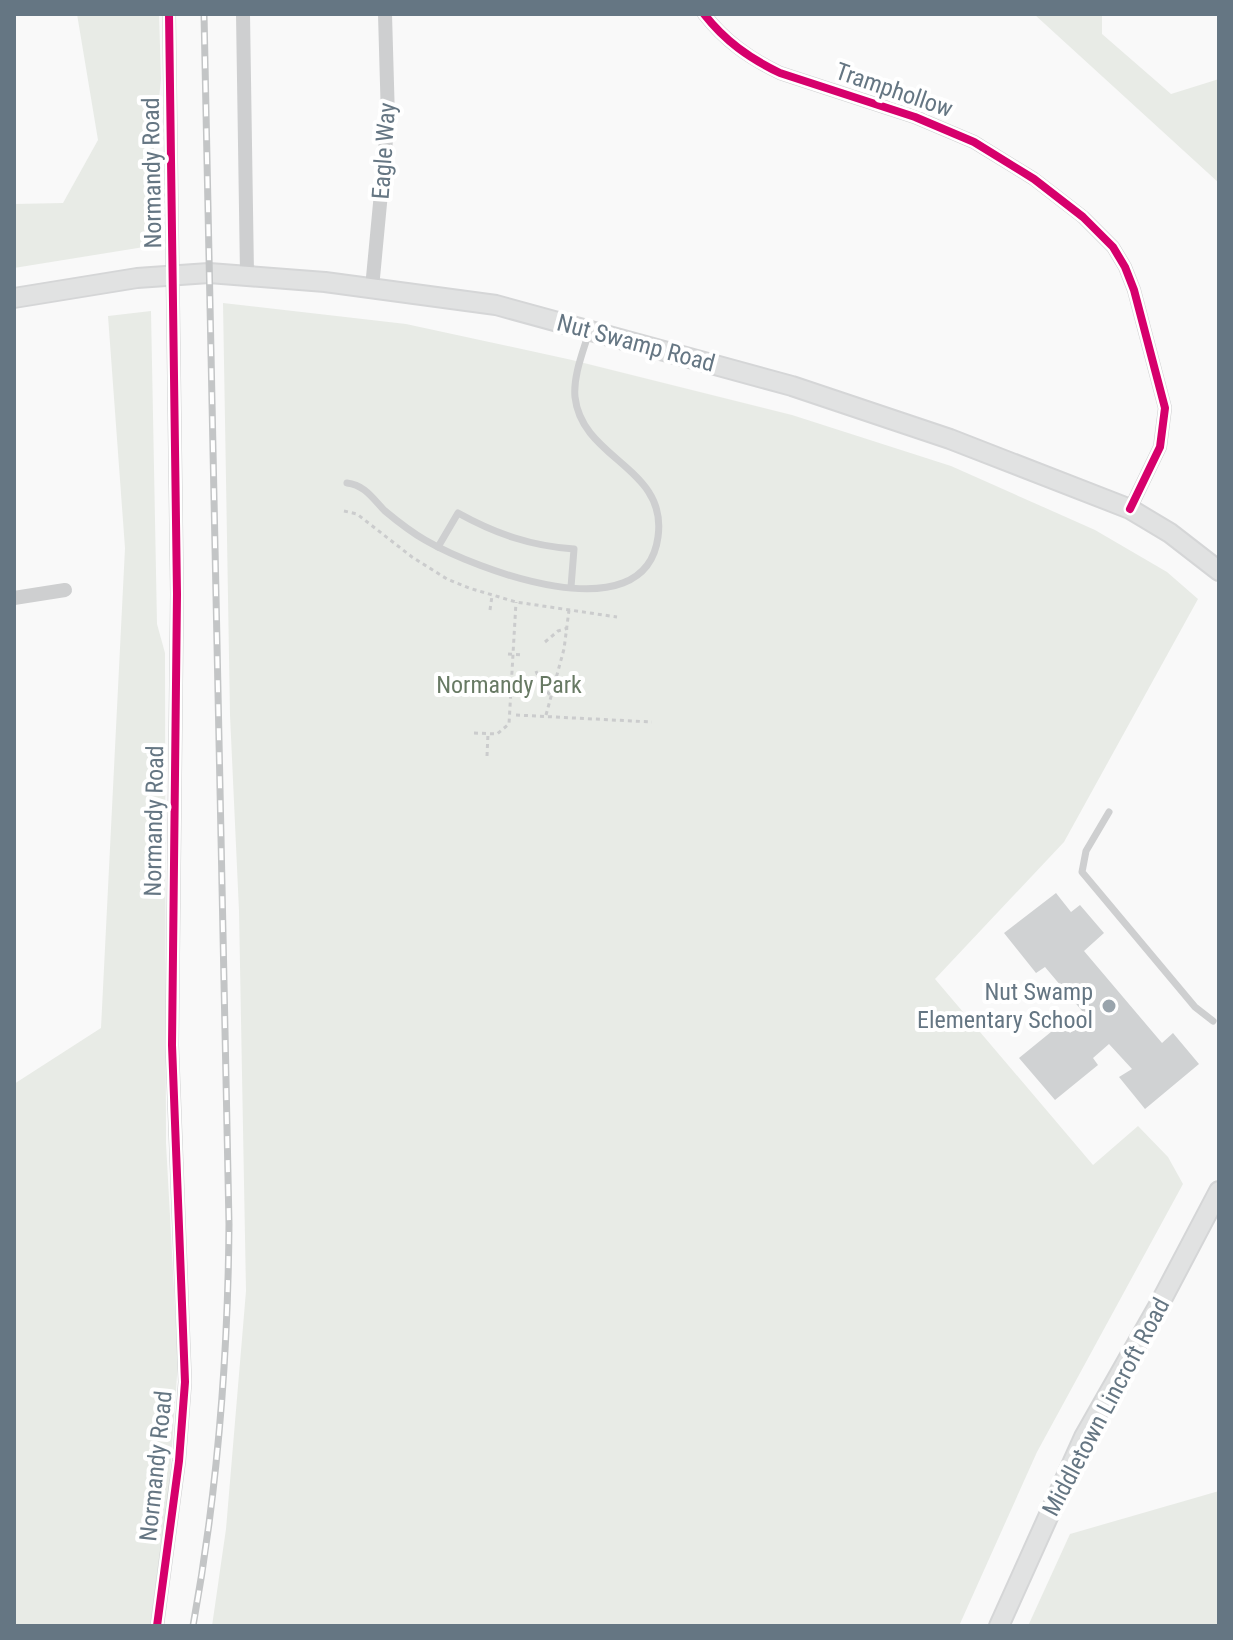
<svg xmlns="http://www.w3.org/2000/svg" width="1233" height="1640" font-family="'Roboto Condensed',sans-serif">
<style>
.green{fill:#e8ebe6}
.building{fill:#d0d2d3}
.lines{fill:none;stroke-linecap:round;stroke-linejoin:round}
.secondary-casing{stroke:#d5d6d7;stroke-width:22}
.path{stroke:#cbcccd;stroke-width:3;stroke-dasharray:4 4;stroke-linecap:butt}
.service{stroke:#cecfd0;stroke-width:7}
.minor{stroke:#cecfd0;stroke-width:14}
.secondary{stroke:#e1e2e2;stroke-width:18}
.rail-casing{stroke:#c3c5c6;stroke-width:7}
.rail{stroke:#fff;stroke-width:4;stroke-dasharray:12;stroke-linecap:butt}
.cycleway-casing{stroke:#fff;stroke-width:13}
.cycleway{stroke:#d6006c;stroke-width:8}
.poi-dot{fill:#99a4ac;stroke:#fff;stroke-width:3}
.labels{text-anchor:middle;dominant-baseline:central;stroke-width:8;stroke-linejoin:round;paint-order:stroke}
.street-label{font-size:24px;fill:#657683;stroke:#fff}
.park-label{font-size:24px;fill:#687a64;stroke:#fff}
.poi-label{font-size:24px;fill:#657683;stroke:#fff;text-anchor:end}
</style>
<rect width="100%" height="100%" fill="#f9f9f9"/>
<!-- green -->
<g class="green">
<polygon points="77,14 159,14 161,79 144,247 14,268 14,204 63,203 98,140"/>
<polygon points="1034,14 1102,14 1102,34 1171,94 1219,79 1219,183"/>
<polygon points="223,303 406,324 572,360 792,415 951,466 1095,530 1167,572 1198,599 1064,842 935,979 1093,1165 1138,1126 1168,1157 1183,1184 1037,1452 959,1626 212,1626 226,1529 246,1291 239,911 230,715"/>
<polygon points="151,311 157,624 165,653 166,1143 178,1362 169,1487 150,1626 14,1626 14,1084 101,1028 125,548 108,316"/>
<polygon points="1219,1491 1219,1626 1028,1626 1070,1534"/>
</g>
<!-- building -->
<polygon class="building" points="1056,893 1071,912 1080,905 1104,933 1084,951 1162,1043 1173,1033 1199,1064 1145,1109 1119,1077 1132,1069 1109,1044 1093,1058 1098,1065 1055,1100 1019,1058 1062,1023 1070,1033 1088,1018 1045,967 1036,973 1004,933"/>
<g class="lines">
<defs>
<g id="secondary">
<polyline points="14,298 137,278 209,273 325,282 496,305 792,386 950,439 1130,509 1170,533 1219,571"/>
<polyline points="999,1626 1084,1437 1159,1305 1219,1191"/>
</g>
</defs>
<!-- secondary casing -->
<use href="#secondary" class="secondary-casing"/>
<!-- path -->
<g class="path">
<polyline points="344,511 357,514 412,557 447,579 469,588 516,602 617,617"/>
<polyline points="490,610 492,596"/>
<polyline points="545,642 558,631 568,628"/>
<polyline points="508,654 522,655"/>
<polyline points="536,671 542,686 551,696"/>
<polyline points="516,715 652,722"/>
<polyline points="546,715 564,649 569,610"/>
<polyline points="474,733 497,734 509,724 516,602"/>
<polyline points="487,756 488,734"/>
</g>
<!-- service -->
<g class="service">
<path d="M347,483C365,485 373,499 385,511C397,521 411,532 425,540C475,569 645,635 658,537C668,467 582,460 575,397C573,376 583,352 589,332"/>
<path d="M438,547L458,513C496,534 531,546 574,549L571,587"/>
<polyline points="1109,812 1086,851 1082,872 1195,1007 1213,1021"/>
</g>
<!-- minor -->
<g class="minor">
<polyline points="243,14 247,274"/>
<path d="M704,14C725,41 749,58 780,73L915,117L974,142L1034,179L1083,217L1113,247L1125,267L1134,290L1165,408L1160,447L1130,509"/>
<polyline points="372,288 388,119 385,14"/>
<polyline points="14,598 65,590"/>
<polyline points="157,1626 179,1461 185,1382 172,1045 177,594 169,14"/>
</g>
<!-- secondary -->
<use href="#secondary" class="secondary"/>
<defs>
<path id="rail" d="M193,1626C217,1494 228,1359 229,1224L204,14"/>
</defs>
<!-- rail casing -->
<use href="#rail" class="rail-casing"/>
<!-- rail -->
<use href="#rail" class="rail"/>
<defs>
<g id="cycleway">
<path d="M704,14C725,41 749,58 780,73L915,117L974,142L1034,179L1083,217L1113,247L1125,267L1134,290L1165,408L1160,447L1130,509"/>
<polyline points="157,1626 179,1461 185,1382 172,1045 177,594 169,14"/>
</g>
</defs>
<!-- cycleway casing -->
<use href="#cycleway" class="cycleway-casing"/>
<!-- cycleway -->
<use href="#cycleway" class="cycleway"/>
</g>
<!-- markers -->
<circle class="poi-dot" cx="1109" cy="1006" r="8"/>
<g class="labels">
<!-- street labels -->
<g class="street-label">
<text transform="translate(894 90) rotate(19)">Tramphollow</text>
<text transform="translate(384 151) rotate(-86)">Eagle Way</text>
<text transform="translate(152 173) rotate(-91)">Normandy Road</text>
<text transform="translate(636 343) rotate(15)">Nut Swamp Road</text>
<text transform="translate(154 821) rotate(-89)">Normandy Road</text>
<text transform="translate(1106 1407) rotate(-62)">Middletown Lincroft Road</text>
<text transform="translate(156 1466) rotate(-84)">Normandy Road</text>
</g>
<!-- park labels -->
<g class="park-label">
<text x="509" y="685">Normandy Park</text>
</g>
<!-- poi labels -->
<g class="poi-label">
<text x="1093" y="992">Nut Swamp<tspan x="1093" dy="28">Elementary School</tspan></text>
</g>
</g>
<!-- border -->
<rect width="1233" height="1640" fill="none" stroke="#657683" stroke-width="32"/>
</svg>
